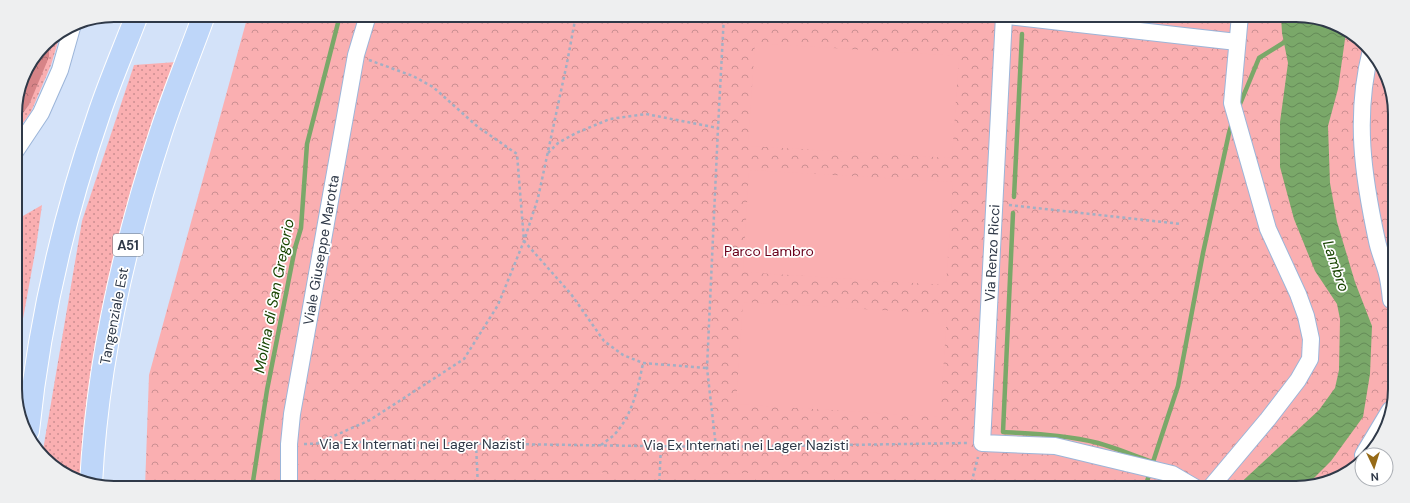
<svg xmlns="http://www.w3.org/2000/svg" width="1410" height="503" font-family="'DM Sans',sans-serif">
<style>
.grass{fill:url(#grass-dots)}
.forest{fill:url(#forest-crowns)}
.park{fill:url(#park-crowns)}
.pitch{fill:#faafb1}
.water{fill:url(#water-waves)}
.lines{fill:none;stroke-linecap:round;stroke-linejoin:round}
.stream{stroke:#7aa869;stroke-width:4.5}
.street-casing{stroke:#9cb5d9;stroke-width:18}
.highway-casing{stroke:#fff;stroke-width:24}
.path{stroke:#a2afc4;stroke-width:2.5;stroke-dasharray:3 3;stroke-linecap:butt}
.street{stroke:#fff;stroke-width:16}
.highway{stroke:#bed6f9;stroke-width:22}
.labels{text-anchor:middle;dominant-baseline:central;stroke-width:3.5;stroke-linejoin:round;paint-order:stroke}
.shield{fill:#fff;stroke:#6d747f;stroke-width:1}
.shield-label{font-size:13px;font-weight:bold;fill:#2f3948}
.street-label{font-size:14px;fill:#2f3948;stroke:#fff}
.park-label{font-size:14px;fill:#6a011b;stroke:#fff}
.water-label{font-size:15px;font-style:italic;fill:#184400;stroke:#fff}
.rim{fill:none;stroke:#2f3948;stroke-width:2}
</style>
<defs>
<pattern id="grass-dots" width="8" height="8" patternUnits="userSpaceOnUse"><rect width="8" height="8" fill="#faafb1"/><path d="M2 2h.1M6 6h.1" fill="none" stroke="#cb8f92" stroke-width="1.8" stroke-linecap="round"/></pattern>
<pattern id="forest-crowns" width="20" height="18" patternUnits="userSpaceOnUse"><rect width="20" height="18" fill="#d78487"/><path d="M2 6a3 3 0 1 1 6 0M12 15a3 3 0 1 1 6 0" fill="none" stroke="#af6d70"/></pattern>
<pattern id="park-crowns" width="20" height="18" patternUnits="userSpaceOnUse"><rect width="20" height="18" fill="#faafb1"/><path d="M2 6a3 3 0 1 1 6 0M12 15a3 3 0 1 1 6 0" fill="none" stroke="#cb8f92"/></pattern>
<pattern id="water-waves" width="16" height="10" patternUnits="userSpaceOnUse"><rect width="16" height="10" fill="#7aa869"/><path d="M0 5q4-4 8 0t8 0" fill="none" stroke="#648a58"/></pattern>
</defs>
<rect width="100%" height="100%" fill="#d3e2f9"/>
<!-- grass -->
<g class="grass">
<polygon points="61,32 51,65 31,112 15,134 15,124 29,105 49,49 44,46 48,40"/>
<polygon points="177,62 83,483 42,456 82,221 134,65"/>
<polygon points="42,205 36,247 17,352 16,220"/>
</g>
<!-- forest -->
<polygon class="forest" points="44,46 49,49 49,57 29,105 15,124 15,107 25,70"/>
<!-- park -->
<polygon class="park" points="248,15 1296,15 1328,20 1371,49 1394,101 1390,421 1357,467 1302,488 145,488 149,375"/>
<!-- pitch -->
<g class="pitch">
<polygon points="755,43 959,56 952,158 748,146"/>
<polygon points="749,170 953,182 946,285 743,272"/>
<polygon points="743,302 947,314 940,417 736,404"/>
<polygon points="606,472 608,488 503,488 503,485"/>
<polygon points="755,473 755,488 711,488 710,474"/>
<polygon points="772,474 818,474 818,488 773,488"/>
<rect x="835" y="474" width="46" height="14"/>
</g>
<!-- water -->
<polygon class="water" points="1281,15 1296,15 1328,20 1346,32 1338,89 1328,126 1330,183 1337,222 1355,282 1372,326 1370,374 1363,417 1331,461 1305,487 1235,488 1319,410 1335,388 1339,370 1340,319 1337,304 1315,271 1294,219 1280,167 1280,122 1288,63 1282,33"/>
<g class="lines">
<!-- stream -->
<g class="stream">
<polyline points="1240,104 1259,58 1288,40"/>
<polyline points="1014,197 1022,34"/>
<path d="M1013,213L1003,432C1034,434 1068,435 1098,443C1116,448 1135,456 1153,462L1178,386L1203,253L1229,133L1231,126"/>
<polyline points="252,488 267,390 295,248 301,228 307,144 340,15"/>
<polyline points="1145,488 1149,475"/>
</g>
<defs>
<g id="street">
<polyline points="999,15 1237,42"/>
<polyline points="1004,16 982,443 1055,446 1172,474 1196,488"/>
<path d="M1371,50C1354,116 1363,176 1377,241C1379,251 1383,260 1386,270C1389,280 1390,290 1391,300"/>
<polyline points="15,152 41,113 60,70 73,24"/>
<polyline points="1363,455 1390,410"/>
<polyline points="289,488 289,444 292,414 356,55 368,15"/>
<polyline points="1210,488 1268,419 1298,380 1310,359 1311,339 1306,316 1298,294 1268,229 1232,103 1240,15"/>
</g>
<g id="highway">
<path d="M28,431C39,324 63,219 98,117C109,83 124,49 137,15"/>
<path d="M91,484C97,364 124,245 161,132C174,92 190,54 204,15"/>
</g>
</defs>
<!-- street casing -->
<use href="#street" class="street-casing"/>
<!-- highway casing -->
<use href="#highway" class="highway-casing"/>
<!-- path -->
<g class="path">
<polyline points="369,60 413,76 433,87 478,127 517,154 524,241 571,294 604,341 623,355 643,363 707,368"/>
<polyline points="548,153 558,143 576,133 610,119 646,114 718,128"/>
<polyline points="1009,205 1181,224"/>
<polyline points="318,443 370,420 464,359 498,305 524,241 538,198 567,63 576,15"/>
<polyline points="304,444 364,442 716,447 967,443"/>
<polyline points="476,444 478,488"/>
<path d="M601,445C605,442 609,439 613,436C632,417 638,388 643,363"/>
<polyline points="716,447 707,368 718,128 724,15"/>
<polyline points="659,488 661,446"/>
<polyline points="970,488 978,457"/>
</g>
<!-- street -->
<use href="#street" class="street"/>
<!-- highway -->
<use href="#highway" class="highway"/>
</g>
<g class="labels">
<!-- shield labels -->
<rect class="shield" x="113" y="234" width="30" height="22" rx="3"/>
<g class="shield-label">
<text x="128" y="245">A51</text>
</g>
<!-- street labels -->
<g class="street-label">
<text transform="translate(321 250) rotate(-80)">Viale Giuseppe Marotta</text>
<text transform="translate(992 253) rotate(-87)">Via Renzo Ricci</text>
<text transform="translate(114 316) rotate(-79)">Tangenziale Est</text>
<text x="422" y="444">Via Ex Internati nei Lager Nazisti</text>
<text x="746" y="445">Via Ex Internati nei Lager Nazisti</text>
</g>
<!-- park labels -->
<g class="park-label">
<text x="769" y="251">Parco Lambro</text>
</g>
<!-- water labels -->
<g class="water-label">
<text transform="translate(1336 266) rotate(71)">Lambro</text>
<text transform="translate(274 296) rotate(-79)">Molina di San Gregorio</text>
</g>
</g>
<!-- crop -->
<path d="M0 0H1410V503H0ZM114 22H1296A92 92 0 0 1 1388 114V389A92 92 0 0 1 1296 481H114A92 92 0 0 1 22 389V114A92 92 0 0 1 114 22Z" fill="#eeeff0" fill-rule="evenodd"/>
<path class="rim" d="M114 22H1296A92 92 0 0 1 1388 114V389A92 92 0 0 1 1296 481H114A92 92 0 0 1 22 389V114A92 92 0 0 1 114 22Z"/>
<!-- north arrow -->
<g transform="translate(1374 467) rotate(176)"><circle r="19" fill="#ffffff" stroke="#acb0b6"/>
<path d="M0-3L7 15L0 10L-7 15Z" fill="#966a17"/>
<text y="-6" font-size="11" font-weight="bold" text-anchor="middle" fill="#2f3948">N</text>
</g>
</svg>
